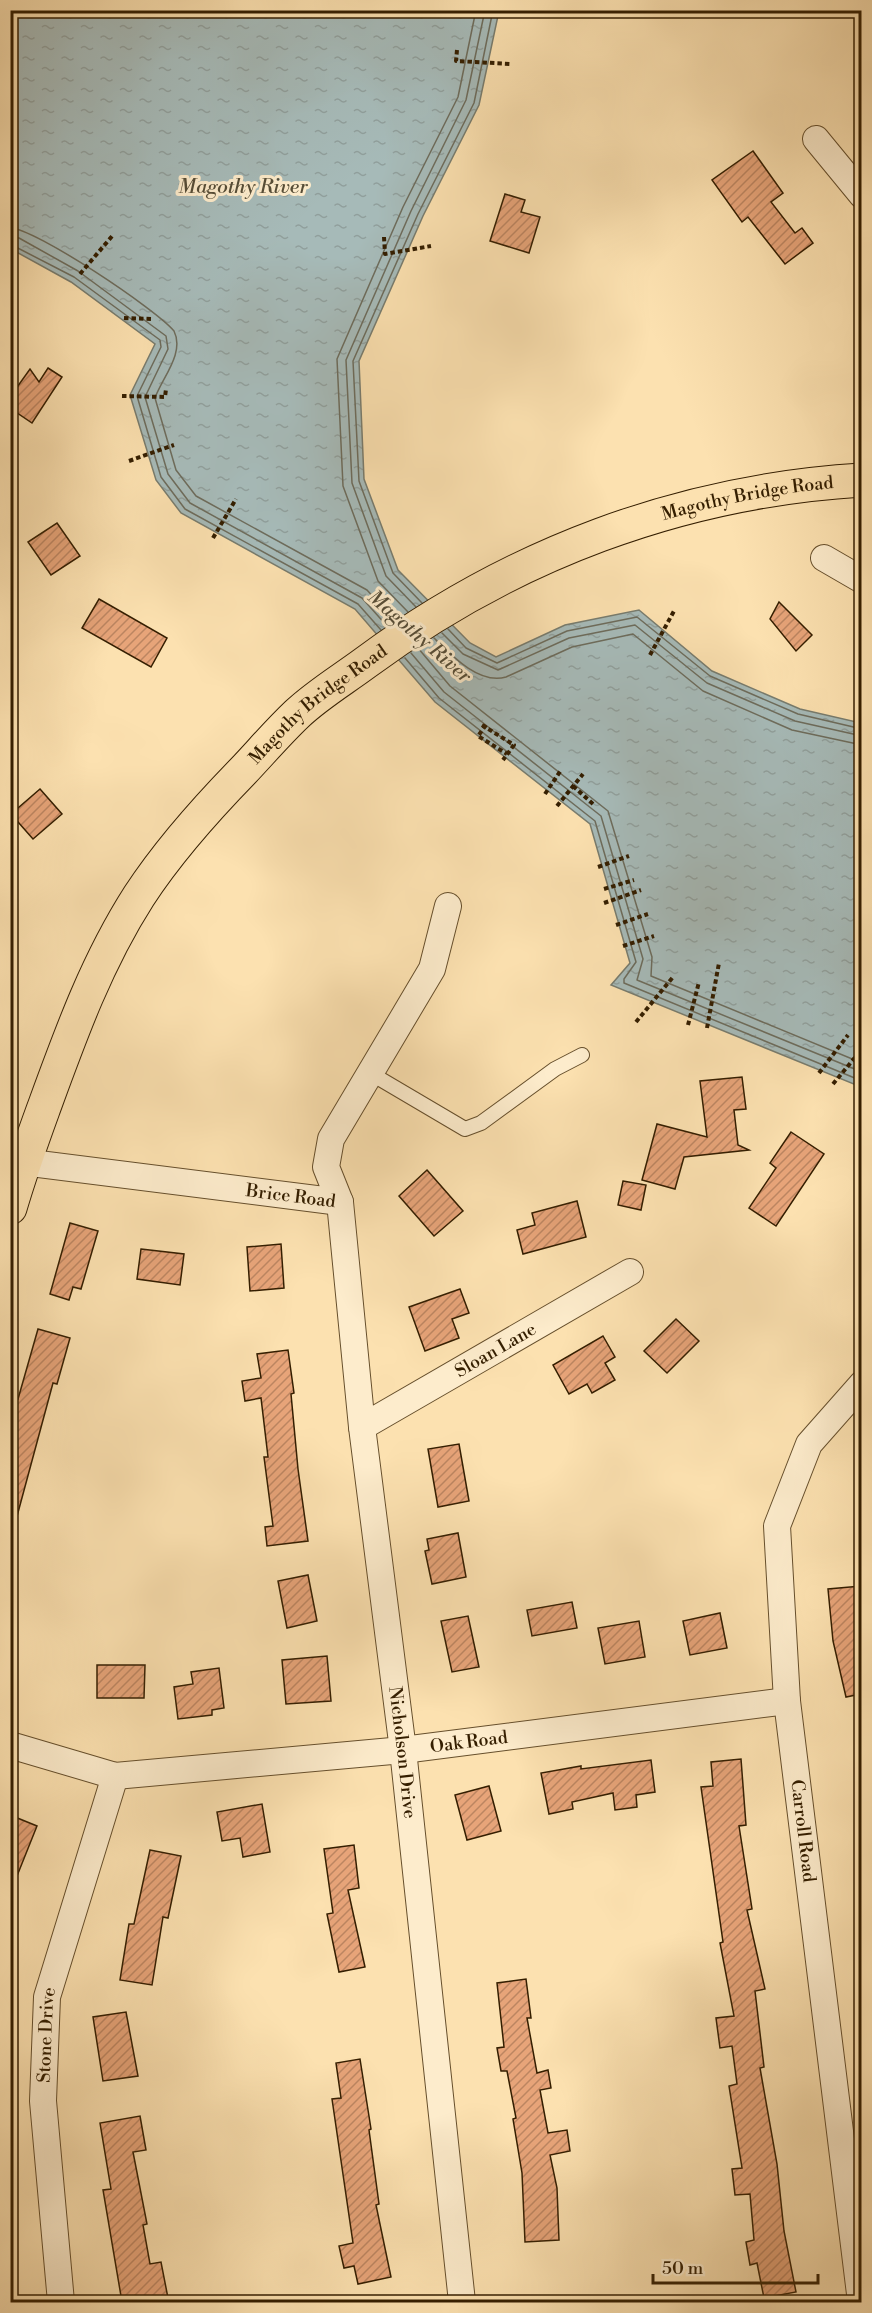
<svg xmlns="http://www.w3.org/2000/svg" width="872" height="2313" font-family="'Libre Bodoni',serif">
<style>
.water{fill:url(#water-ripples);stroke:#787c6e;stroke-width:1.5}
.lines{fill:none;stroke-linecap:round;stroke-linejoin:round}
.shore{stroke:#6d6c5c;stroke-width:1.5}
.building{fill:url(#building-hatch);stroke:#341e00;stroke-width:1.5}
.service-casing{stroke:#664f2c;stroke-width:16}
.minor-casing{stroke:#664f2c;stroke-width:28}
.primary-casing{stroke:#341e00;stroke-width:35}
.path{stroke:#341e00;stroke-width:4;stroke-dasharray:4.5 3;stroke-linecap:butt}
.service{stroke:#fdeccc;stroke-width:14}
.minor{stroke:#fdeccc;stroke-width:26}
.primary{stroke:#fce1b0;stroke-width:33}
.labels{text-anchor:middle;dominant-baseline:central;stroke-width:6;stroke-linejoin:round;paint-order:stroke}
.street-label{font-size:18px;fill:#341e00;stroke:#fdeccc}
.water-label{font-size:20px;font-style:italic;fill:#564d37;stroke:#fdeccc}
</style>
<defs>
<pattern id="water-ripples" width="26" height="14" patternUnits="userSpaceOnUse" patternTransform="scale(1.5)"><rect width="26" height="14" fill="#a6bab8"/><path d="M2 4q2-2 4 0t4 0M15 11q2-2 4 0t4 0" fill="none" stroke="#909f9c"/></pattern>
<pattern id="building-hatch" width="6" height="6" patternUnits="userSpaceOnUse" patternTransform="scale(1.5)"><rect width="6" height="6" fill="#e7a479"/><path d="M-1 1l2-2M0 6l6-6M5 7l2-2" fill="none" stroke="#bc8561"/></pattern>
</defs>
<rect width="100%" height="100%" fill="#fce1b0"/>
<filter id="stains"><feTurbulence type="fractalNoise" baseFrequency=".00333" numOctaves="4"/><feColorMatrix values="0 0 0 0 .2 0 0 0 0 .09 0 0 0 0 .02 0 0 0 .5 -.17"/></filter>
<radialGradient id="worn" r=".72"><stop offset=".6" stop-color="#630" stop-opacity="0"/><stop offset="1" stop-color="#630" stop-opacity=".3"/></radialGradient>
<!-- water -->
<polygon class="water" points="11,11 499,11 479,105 423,216 359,361 364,479 398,570 470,643 496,657 565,625 639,610 712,671 800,709 861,723 861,1087 611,985 630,963 590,824 435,702 355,609 181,513 156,480 130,395 155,344 71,282 11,249"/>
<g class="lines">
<!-- shore -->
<g class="shore">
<path d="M10,228C35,228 157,310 174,331C185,353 162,378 155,398L176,470L196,496L367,590L395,621"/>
<polyline points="10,237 19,238 78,271 166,336 168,349 145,397 168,474 190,503 362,598 387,626"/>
<polyline points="10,244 74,277 160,340 161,347 137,396 161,477 185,509 358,604 381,630"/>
<polyline points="422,603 393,573 359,481 353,361 418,214 474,103 493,10"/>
<polyline points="416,607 386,576 352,483 346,360 411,211 466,100 485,10"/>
<polyline points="408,612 378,581 343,486 337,359 403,207 458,97 476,10"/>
<polyline points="448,629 466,648 497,663 567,631 637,617 710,676 798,714 862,729"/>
<polyline points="442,633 463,654 498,670 569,638 635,625 707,683 795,721 862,736"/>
<path d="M434,638C451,655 479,685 506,677L572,647L633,634L703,691L792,730L862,745"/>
<polyline points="418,648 450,686 608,811 652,957 651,976 862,1063"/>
<polyline points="411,653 444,692 601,816 643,959 637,980 862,1072"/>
<polyline points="405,658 439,698 595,821 636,962 624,979 624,983 862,1081"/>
</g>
</g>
<!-- building -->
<g class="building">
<polygon points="753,151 783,193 771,202 795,233 802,228 813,243 785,264 748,217 742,222 712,180"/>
<polygon points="505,194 525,200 521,212 540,217 529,253 490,241"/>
<polygon points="48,368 62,377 32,423 10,408 10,397 30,369 39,382"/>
<polygon points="57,523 80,556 51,575 28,542"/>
<polygon points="99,599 167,638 151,667 82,628"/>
<polygon points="779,602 812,635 796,651 770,619"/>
<polygon points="40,789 62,814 33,839 11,814"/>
<polygon points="742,1077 746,1109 734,1110 738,1145 749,1150 684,1157 675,1189 642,1180 657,1124 707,1137 700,1081"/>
<polygon points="791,1132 824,1154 776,1226 749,1208 776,1168 770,1163"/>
<polygon points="427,1170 463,1211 434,1236 399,1196"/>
<polygon points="623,1181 646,1185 641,1210 618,1205"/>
<polygon points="577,1201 586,1237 523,1254 517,1230 535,1225 532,1213"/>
<polygon points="70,1223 98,1231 81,1289 73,1287 69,1300 50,1294"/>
<polygon points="281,1244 284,1288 250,1291 247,1247"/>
<polygon points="141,1249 184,1254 180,1285 137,1279"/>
<polygon points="460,1289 469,1313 452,1319 459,1338 425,1351 409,1307"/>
<polygon points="676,1319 699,1341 667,1373 644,1351"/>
<polygon points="38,1329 70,1338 57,1384 53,1383 16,1520 10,1520 10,1411 14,1398 18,1399"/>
<polygon points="603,1336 615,1357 605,1363 615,1380 592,1393 587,1384 569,1394 553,1365"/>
<polygon points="288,1350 294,1393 291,1394 298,1469 308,1541 267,1546 265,1527 273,1526 264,1457 268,1457 261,1398 245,1401 242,1381 261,1378 257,1354"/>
<polygon points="459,1444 469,1501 438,1507 428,1449"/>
<polygon points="458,1533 466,1577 432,1584 425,1551 429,1550 427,1539"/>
<polygon points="308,1575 317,1621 287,1628 278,1581"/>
<polygon points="861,1586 861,1694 846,1697 833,1641 828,1589"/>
<polygon points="572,1602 577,1628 532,1636 527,1610"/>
<polygon points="720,1613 727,1648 690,1655 683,1621"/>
<polygon points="468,1616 479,1667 452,1672 441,1621"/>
<polygon points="639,1621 645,1657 605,1664 598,1628"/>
<polygon points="327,1656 331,1701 286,1704 282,1660"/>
<polygon points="97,1665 145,1665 144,1698 97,1698"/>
<polygon points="219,1668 224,1708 212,1710 212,1715 178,1719 174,1687 193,1684 191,1672"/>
<polygon points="741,1759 746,1825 739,1826 752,1909 747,1910 765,1989 755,1991 764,2067 760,2068 777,2164 784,2231 796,2292 764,2298 757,2263 750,2265 746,2242 754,2240 750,2194 735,2195 732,2169 742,2168 729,2086 737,2084 732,2046 720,2048 716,2018 734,2016 720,1943 723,1942 701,1787 713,1786 711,1762"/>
<polygon points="651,1760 655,1792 636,1795 637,1807 615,1810 613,1793 572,1802 573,1809 549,1814 541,1773 581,1766 581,1769"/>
<polygon points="489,1786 501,1831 467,1840 455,1795"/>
<polygon points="262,1804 270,1852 243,1857 240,1838 222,1841 217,1812"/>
<polygon points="10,1815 37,1826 11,1891 10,1890"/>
<polygon points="354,1845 359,1888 348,1890 365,1967 339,1972 327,1914 333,1913 324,1849"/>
<polygon points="150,1850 181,1856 168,1918 163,1917 152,1985 120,1980 129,1924 134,1924"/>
<polygon points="526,1979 531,2018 527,2018 537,2073 548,2070 551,2088 540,2090 548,2133 567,2130 570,2151 550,2155 557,2188 559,2240 525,2242 522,2173 513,2119 516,2118 507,2071 501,2071 497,2048 504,2047 497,1983"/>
<polygon points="126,2012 138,2076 103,2081 93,2017"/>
<polygon points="360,2059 371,2129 369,2130 379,2204 376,2205 391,2277 358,2284 354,2266 344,2268 339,2246 353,2243 332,2099 341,2098 336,2063"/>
<polygon points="140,2116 146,2150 133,2152 147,2224 143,2225 150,2264 161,2262 168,2298 122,2302 103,2190 111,2189 100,2123"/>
</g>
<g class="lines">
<defs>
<polyline id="service" points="370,1073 465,1129 481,1123 555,1069 582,1055"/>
<g id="minor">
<polyline points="816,139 862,195"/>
<polyline points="824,558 862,580"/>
<path id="s1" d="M23,1162L340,1202L326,1167L331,1139L432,969L448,906"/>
<path id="s2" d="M340,1202L362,1427L403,1750L462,2302"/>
<path id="s3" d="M362,1427L630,1272"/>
<path id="s4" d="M10,1745L115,1776L403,1750L787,1701"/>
<path id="s5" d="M61,2302L43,2101L47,1997L115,1776"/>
<polyline points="861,2302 787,1701 777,1526 809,1444 862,1384"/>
</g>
<g id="primary">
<path id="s6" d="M10,1208C20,1174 31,1143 43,1110C70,1036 96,963 139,896C169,850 205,810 243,771C261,752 278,732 297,714C317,695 342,680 365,663C511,555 679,491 862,480"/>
</g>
</defs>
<!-- service casing -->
<use href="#service" class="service-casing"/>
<!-- minor casing -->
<use href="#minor" class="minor-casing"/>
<!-- primary casing -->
<use href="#primary" class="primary-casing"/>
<!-- path -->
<g class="path">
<polyline points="457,50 456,61 511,64"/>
<polyline points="384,237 385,254 431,246"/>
<polyline points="80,274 113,235"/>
<polyline points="124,318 152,319"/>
<polyline points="122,396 165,397 166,389"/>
<polyline points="129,461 174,445"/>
<polyline points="213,538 236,499"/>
<polyline points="650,655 674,611"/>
<polyline points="482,725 514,745 503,760"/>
<polyline points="486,725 478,736 507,754"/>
<polyline points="573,786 593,804"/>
<polyline points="545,794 561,770"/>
<polyline points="557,806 583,774"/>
<polyline points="598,867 629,856"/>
<polyline points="604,889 634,880"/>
<polyline points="604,903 641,890"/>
<polyline points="616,925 648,914"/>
<polyline points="623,946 654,936"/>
<polyline points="636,1022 673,977"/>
<polyline points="688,1025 699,982"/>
<polyline points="707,1028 719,963"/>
<polyline points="819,1073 848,1035"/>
<polyline points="833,1084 862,1049"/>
</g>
<!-- service -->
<use href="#service" class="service"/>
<!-- minor -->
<use href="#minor" class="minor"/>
<!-- primary -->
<use href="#primary" class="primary"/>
</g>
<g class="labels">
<!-- street labels -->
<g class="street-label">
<text stroke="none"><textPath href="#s6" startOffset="1086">Magothy Bridge Road</textPath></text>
<text stroke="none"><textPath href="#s6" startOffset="602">Magothy Bridge Road</textPath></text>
<text stroke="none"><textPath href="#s1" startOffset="270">Brice Road</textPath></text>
<text stroke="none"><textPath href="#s3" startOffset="154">Sloan Lane</textPath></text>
<text stroke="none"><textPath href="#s4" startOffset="465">Oak Road</textPath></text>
<text stroke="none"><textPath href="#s2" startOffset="554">Nicholson Drive</textPath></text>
<text transform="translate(803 1831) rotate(83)">Carroll Road</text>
<text stroke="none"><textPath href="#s5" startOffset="268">Stone Drive</textPath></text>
</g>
<!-- water labels -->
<g class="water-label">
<text x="243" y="187">Magothy River</text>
<text transform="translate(419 637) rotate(41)">Magothy River</text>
</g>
</g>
<!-- margin -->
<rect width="872" height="2313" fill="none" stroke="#fce1b0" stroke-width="36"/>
<rect x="12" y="12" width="848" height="2289" fill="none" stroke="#341e00" stroke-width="3"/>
<rect x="18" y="18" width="836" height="2277" fill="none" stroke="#341e00" stroke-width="1.5"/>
<!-- scale -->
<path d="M653 2274v9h165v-9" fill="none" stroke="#341e00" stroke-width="3"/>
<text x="662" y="2274" font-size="18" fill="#341e00" stroke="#fdeccc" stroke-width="4.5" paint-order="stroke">50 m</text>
<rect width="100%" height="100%" filter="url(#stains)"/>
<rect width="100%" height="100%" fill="url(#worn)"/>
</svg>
